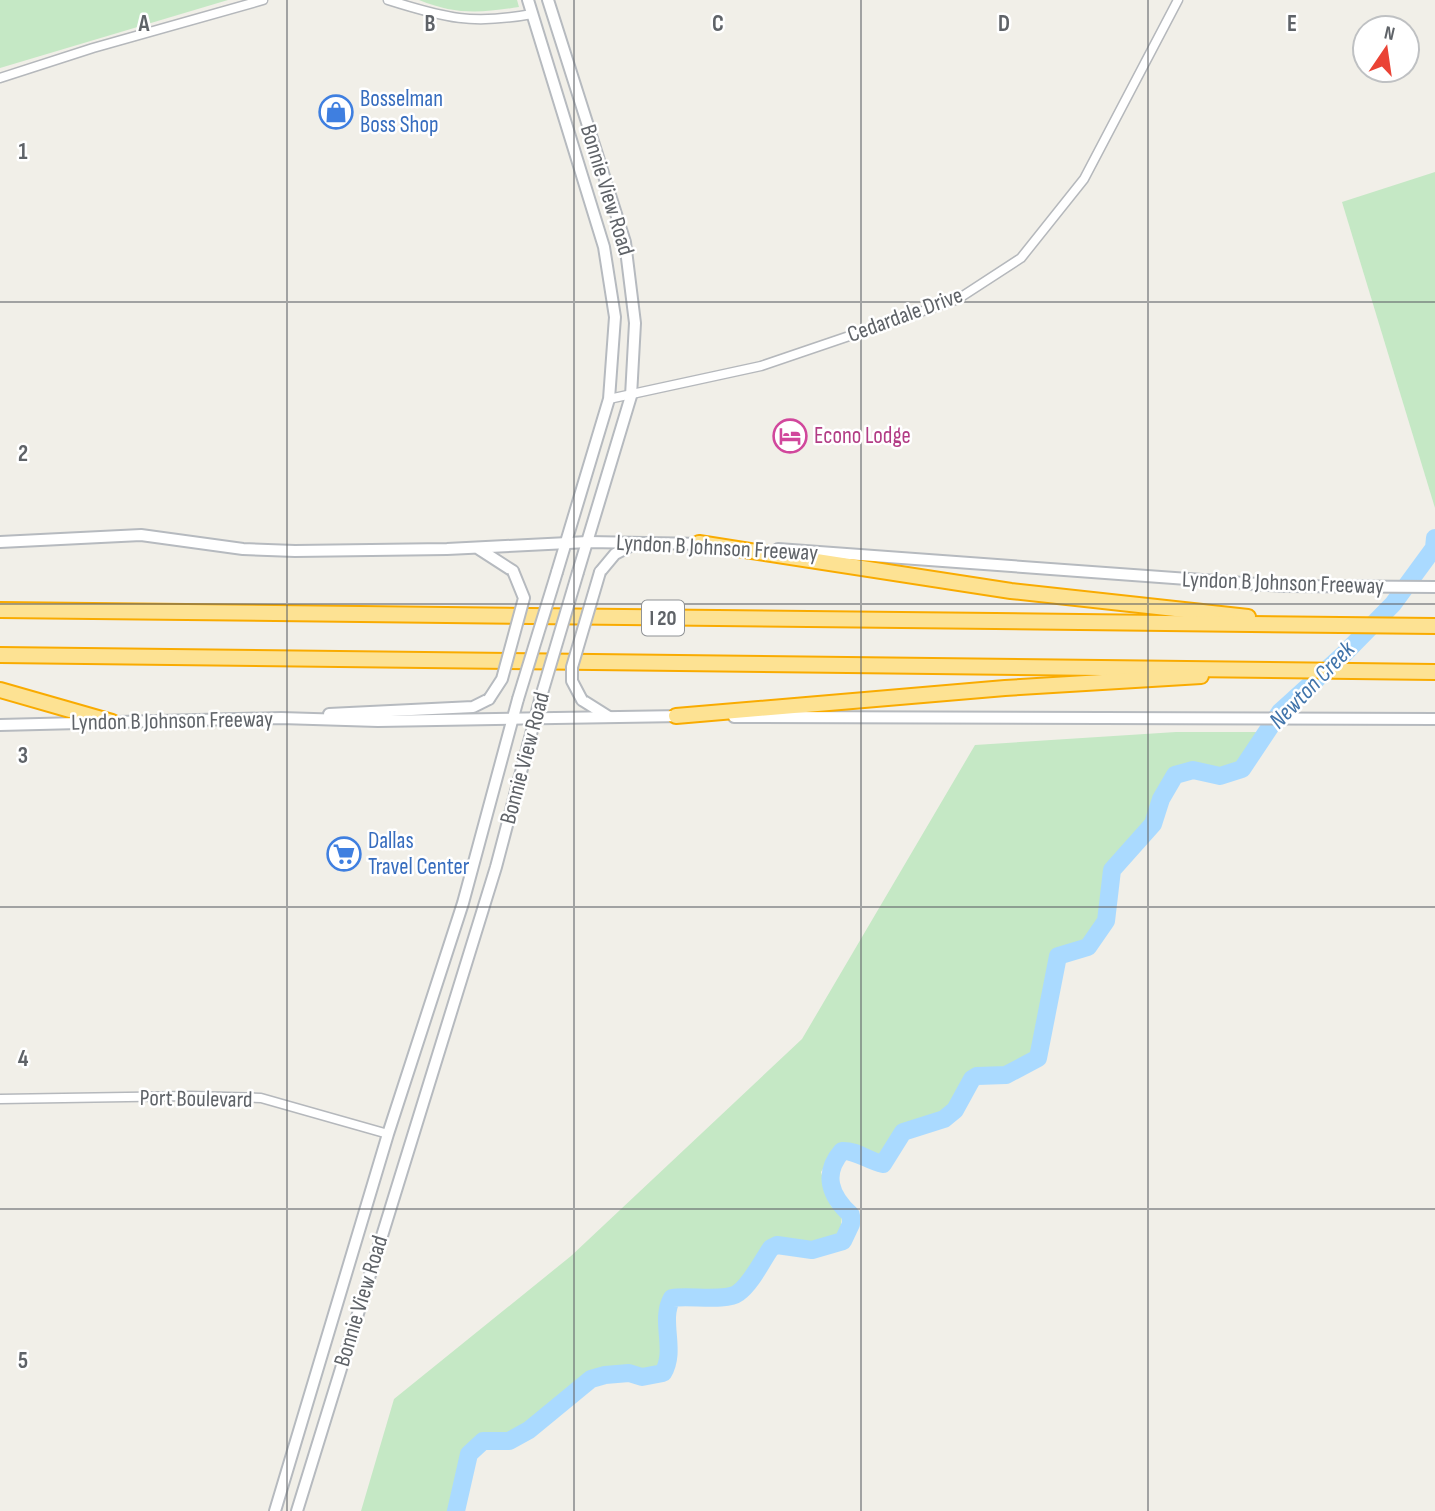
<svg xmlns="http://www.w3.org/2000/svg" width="1435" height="1511" font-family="'Sofia Sans Condensed',sans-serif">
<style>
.green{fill:#c5e8c5}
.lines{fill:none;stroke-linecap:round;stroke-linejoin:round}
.river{stroke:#aadaff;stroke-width:18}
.street-casing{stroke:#b5b8bc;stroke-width:11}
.secondary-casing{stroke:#b6babf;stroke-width:14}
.highway-casing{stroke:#f9ab00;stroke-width:18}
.street{stroke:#fff;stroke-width:8}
.secondary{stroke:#fff;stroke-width:10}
.highway{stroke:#fde293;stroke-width:14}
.secondary-bridge-casing{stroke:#b6babf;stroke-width:14;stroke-linecap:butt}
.secondary-bridge{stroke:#fff;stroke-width:10}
.grid{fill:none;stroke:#5f6368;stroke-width:2;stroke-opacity:0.55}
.labels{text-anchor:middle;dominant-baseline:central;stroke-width:5;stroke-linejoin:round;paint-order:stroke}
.shield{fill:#fff;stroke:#8f9295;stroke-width:2}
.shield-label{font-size:21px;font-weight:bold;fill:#5f6368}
.shop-label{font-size:23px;fill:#366cbe;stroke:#fff;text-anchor:start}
.street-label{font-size:23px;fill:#5f6368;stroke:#fff}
.hotel-label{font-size:23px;fill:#b23c85;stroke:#fff;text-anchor:start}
.water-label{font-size:24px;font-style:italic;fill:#4174aa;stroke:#fff}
.grid-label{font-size:23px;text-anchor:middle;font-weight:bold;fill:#5f6368;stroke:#fff;stroke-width:5;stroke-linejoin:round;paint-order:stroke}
</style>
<rect width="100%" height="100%" fill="#f1efe8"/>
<!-- green -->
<g class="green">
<polygon points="0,0 228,0 0,68"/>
<path d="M419,0H517L519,7C480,13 456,15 419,0Z"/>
<polygon points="1435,172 1435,508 1342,202"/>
<polygon points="1176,732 1265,732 1238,766 1232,778 1213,783 1201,778 1175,779 1157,793 1143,834 1107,871 1104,906 1079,954 1053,961 1040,1012 1043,1034 1034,1058 1004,1080 971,1078 948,1115 899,1130 880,1164 864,1166 842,1153 830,1157 821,1172 831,1206 842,1216 839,1242 813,1253 766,1249 727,1296 724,1306 689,1298 661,1309 665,1364 654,1379 603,1379 589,1384 531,1433 511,1444 497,1444 484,1449 463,1462 454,1511 361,1511 394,1399 571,1256 802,1039 975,745"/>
</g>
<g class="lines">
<!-- river -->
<path class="river" d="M456,1511L469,1454L483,1441H509L529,1430L591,1379L605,1375L629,1373L642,1377L663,1373C677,1350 659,1321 672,1298C689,1295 726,1302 738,1293C751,1284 762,1261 771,1248L777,1245L812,1250L843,1241L851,1224V1215C830,1196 822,1174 842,1151C856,1150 868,1161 883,1164L903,1132L944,1119L955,1110L972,1079L977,1076L1006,1075L1038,1058L1058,956L1088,947L1106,921L1112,870L1153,824L1161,799L1175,775L1193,770L1220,776L1242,769L1280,712L1343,655L1393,604L1434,548L1435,538"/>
<defs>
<g id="street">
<path d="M388,0C445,18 472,25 532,14"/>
<polyline points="0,78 93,48 263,0"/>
<polyline points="609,399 761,366 958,299 1021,258 1084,179 1178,0"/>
<polyline points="0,1099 190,1096 261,1098 388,1134"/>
</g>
<g id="secondary">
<polyline points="528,0 604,247 615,317 609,399 557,572"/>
<polyline points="548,0 625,242 635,323 631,396 578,572"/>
<polyline points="0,542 141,535 243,549 295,551 447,549 588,542 706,544"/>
<polyline points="479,549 513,571"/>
<polyline points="778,549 1284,586 1435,587"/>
<polyline points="600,572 615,554 634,544"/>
<polyline points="582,700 609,717"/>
<polyline points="329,714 473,707 489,699"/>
<polyline points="734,717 1435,719"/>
<polyline points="0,725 281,718 378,721 683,716"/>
<polyline points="275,1511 388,1134 463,903 518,699"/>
<polyline points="297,1511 496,867 540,700"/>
</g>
<g id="highway">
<polyline points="699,543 1011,591 1248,617"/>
<polyline points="0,610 1435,626"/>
<polyline points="0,655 1435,672"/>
<polyline points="0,690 112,722"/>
<polyline points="676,716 1005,688 1201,676"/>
</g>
</defs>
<!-- street casing -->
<use href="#street" class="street-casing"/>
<!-- secondary casing -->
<use href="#secondary" class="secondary-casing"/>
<!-- highway casing -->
<use href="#highway" class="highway-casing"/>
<!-- street -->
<use href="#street" class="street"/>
<!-- secondary -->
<use href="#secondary" class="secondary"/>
<!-- highway -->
<use href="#highway" class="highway"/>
<defs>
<g id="secondary-bridge">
<polyline points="489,699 502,679 524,598 513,571"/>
<polyline points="518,699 557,572"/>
<polyline points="540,700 578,572"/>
<polyline points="582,700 572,681 572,667 600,572"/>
</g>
</defs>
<!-- secondary-bridge casing -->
<use href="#secondary-bridge" class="secondary-bridge-casing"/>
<!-- secondary-bridge -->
<use href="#secondary-bridge" class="secondary-bridge"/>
</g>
<!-- grid -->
<path class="grid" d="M287,0V1511M574,0V1511M861,0V1511M1148,0V1511M0,302H1435M0,604H1435M0,907H1435M0,1209H1435"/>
<!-- icons -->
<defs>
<symbol id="shop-ring" viewBox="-11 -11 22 22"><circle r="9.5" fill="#fff" stroke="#3f7fe0" stroke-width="1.5"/><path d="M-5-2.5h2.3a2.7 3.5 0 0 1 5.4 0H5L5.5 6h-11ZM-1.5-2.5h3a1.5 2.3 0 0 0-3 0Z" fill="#3f7fe0"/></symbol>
<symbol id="hotel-ring" viewBox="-11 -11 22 22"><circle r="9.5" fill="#fff" stroke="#d1479c" stroke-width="1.5"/><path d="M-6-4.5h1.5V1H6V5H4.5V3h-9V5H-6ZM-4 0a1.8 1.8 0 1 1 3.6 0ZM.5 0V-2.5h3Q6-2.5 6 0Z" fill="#d1479c"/></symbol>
<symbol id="supermarket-ring" viewBox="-11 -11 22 22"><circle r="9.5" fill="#fff" stroke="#3f7fe0" stroke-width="1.5"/><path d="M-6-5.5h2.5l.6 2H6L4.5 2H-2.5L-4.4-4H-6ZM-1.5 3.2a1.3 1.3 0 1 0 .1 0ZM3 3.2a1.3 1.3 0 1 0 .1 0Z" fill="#3f7fe0"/></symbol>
</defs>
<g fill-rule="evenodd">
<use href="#shop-ring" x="317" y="93" width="38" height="38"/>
<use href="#hotel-ring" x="771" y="417" width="38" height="38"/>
<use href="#supermarket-ring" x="325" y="835" width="38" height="38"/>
</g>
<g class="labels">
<!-- shield labels -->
<rect class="shield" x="642" y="600.5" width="42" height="35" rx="5"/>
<g class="shield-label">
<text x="663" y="618">I 20</text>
</g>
<!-- shop labels -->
<g class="shop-label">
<text x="360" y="99">Bosselman<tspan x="360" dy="26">Boss Shop</tspan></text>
<text x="368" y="841">Dallas<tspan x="368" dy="26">Travel Center</tspan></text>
</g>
<!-- street labels -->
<g class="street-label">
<text transform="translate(607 190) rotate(73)">Bonnie View Road</text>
<text transform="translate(905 315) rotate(-20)">Cedardale Drive</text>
<text transform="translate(717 548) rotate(3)">Lyndon B Johnson Freeway</text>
<text transform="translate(1283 583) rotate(2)">Lyndon B Johnson Freeway</text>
<text transform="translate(172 721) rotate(-1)">Lyndon B Johnson Freeway</text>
<text transform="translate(525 758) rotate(-75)">Bonnie View Road</text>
<text transform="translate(196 1099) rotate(1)">Port Boulevard</text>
<text transform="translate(361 1301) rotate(-73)">Bonnie View Road</text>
</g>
<!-- hotel labels -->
<g class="hotel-label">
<text x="814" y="436">Econo Lodge</text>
</g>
<!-- water labels -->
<g class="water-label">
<text transform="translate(1312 685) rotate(-46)">Newton Creek</text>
</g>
</g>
<g class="grid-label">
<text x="144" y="31">A</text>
<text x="430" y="31">B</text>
<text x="718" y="31">C</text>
<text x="1004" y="31">D</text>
<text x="1292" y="31">E</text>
<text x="23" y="159">1</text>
<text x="23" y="461">2</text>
<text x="23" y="763">3</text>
<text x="23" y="1066">4</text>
<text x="23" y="1368">5</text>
</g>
<!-- north arrow -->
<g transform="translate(1386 49) rotate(13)"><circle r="33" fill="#ffffff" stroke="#bfc1c3" stroke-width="2"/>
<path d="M0-5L12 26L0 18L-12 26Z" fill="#ea4335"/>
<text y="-10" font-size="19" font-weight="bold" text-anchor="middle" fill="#5f6368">N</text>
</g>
</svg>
